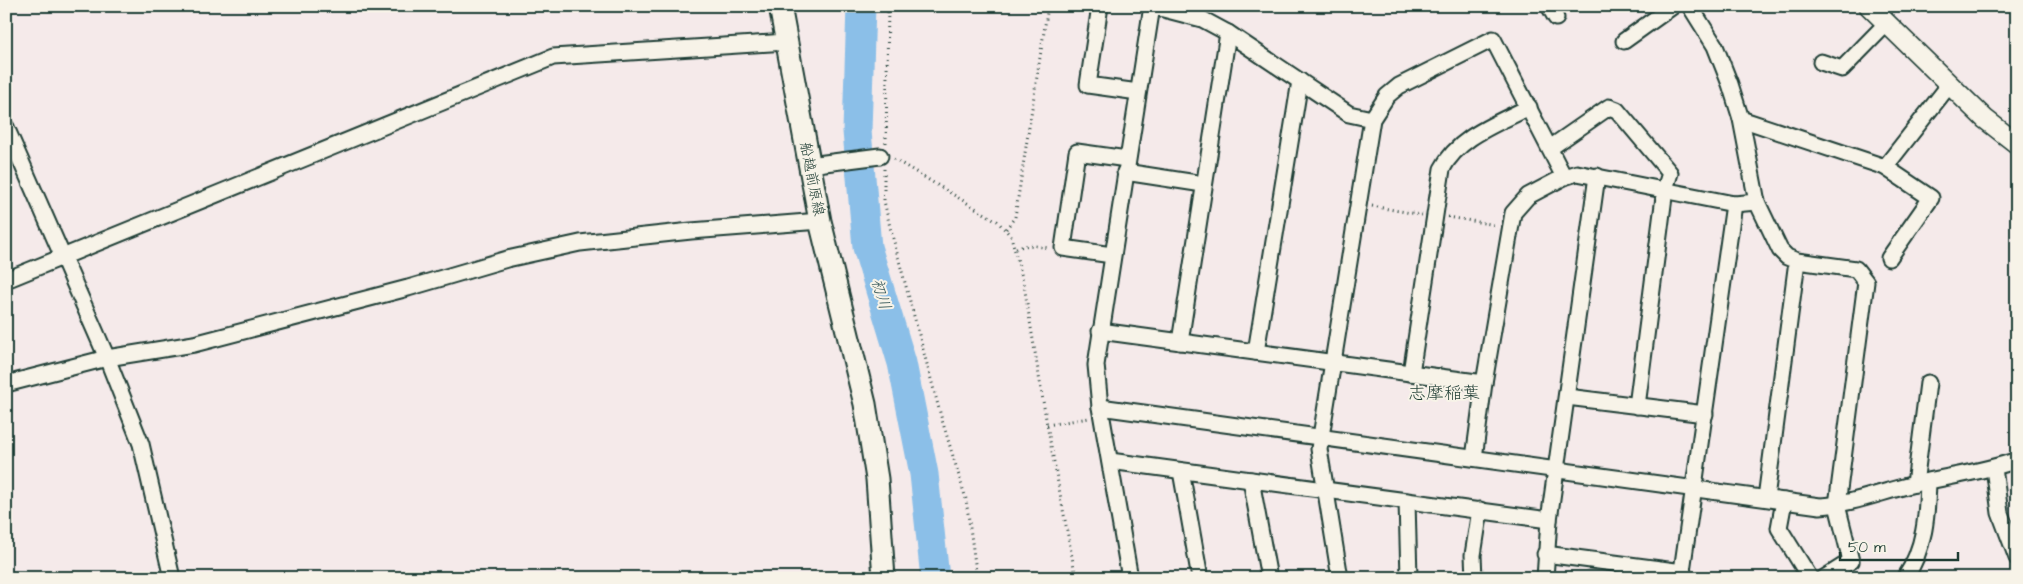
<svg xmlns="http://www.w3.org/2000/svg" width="2023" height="584" font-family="'Architects Daughter','Klee One',sans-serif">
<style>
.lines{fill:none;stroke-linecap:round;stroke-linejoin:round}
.river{stroke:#8bbfe8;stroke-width:29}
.minor-casing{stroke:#1f3d34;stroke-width:19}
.tertiary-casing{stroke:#1f3d34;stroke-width:22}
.secondary-casing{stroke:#1f3d34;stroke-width:25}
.path{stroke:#1f3d34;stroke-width:3;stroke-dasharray:1 4;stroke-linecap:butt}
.minor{stroke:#f7f3e8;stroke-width:15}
.tertiary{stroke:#f7f3e8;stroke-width:19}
.secondary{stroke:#f7f3e8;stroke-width:21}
.labels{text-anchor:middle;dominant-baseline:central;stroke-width:4;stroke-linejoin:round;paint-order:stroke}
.street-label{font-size:15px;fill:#1f3d34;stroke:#f7f3e8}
.water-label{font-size:16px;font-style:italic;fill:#355758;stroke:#f7f3e8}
.quarter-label{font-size:18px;fill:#1f3d34;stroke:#f7f3e8}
</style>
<rect width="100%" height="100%" fill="#f5eaea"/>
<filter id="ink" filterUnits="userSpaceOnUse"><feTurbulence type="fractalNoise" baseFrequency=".02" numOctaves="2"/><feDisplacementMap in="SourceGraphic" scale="10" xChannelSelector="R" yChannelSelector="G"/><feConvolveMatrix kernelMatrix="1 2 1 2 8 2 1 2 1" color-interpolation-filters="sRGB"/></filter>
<g filter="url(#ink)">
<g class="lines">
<!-- river -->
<polyline class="river" points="861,6 857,131 867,247 902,363 924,474 935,578"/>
<defs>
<g id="minor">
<polyline points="1100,6 1088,85 1138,92"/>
<polyline points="1152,6 1202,19 1228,33 1349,114 1372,119"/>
<polyline points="1549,6 1556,18"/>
<polyline points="1690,6 1715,46 1730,84 1741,119 1757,202 1780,250 1787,257 1797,261 1856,269 1866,282 1837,505 1851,561 1824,578"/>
<polyline points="1624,41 1673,6"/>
<polyline points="1821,62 1842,69 1887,23"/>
<polyline points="1741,119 1885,167 1931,198 1889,258"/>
<polyline points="6,127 107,358 141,444 172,578"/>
<polyline points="1550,148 1609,107 1617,110 1670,173 1665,189 1637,406"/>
<polyline points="809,165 880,156"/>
<polyline points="1885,167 1950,84"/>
<polyline points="1125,172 1203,184"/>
<polyline points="1112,255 1063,248 1077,152 1127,159"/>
<polyline points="6,280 553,57 786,42"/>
<polyline points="1100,331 1484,383"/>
<polyline points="1180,342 1228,33"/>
<polyline points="1256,352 1300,81"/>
<path d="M1411,373L1442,169C1459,136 1497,124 1529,107"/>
<polyline points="6,384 107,358 194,344 408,288 507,259 580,243 691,231 820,221"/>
<polyline points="1567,397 1705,414"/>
<path d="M1100,407L1820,506C1854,504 1883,491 1915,484C1949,476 1984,472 2017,460"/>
<polyline points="1474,458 1484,383 1513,213 1528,196 1564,177"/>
<polyline points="1110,461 1549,520"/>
<polyline points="1994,468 2000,513 2017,558"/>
<polyline points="1181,471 1200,578"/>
<polyline points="1251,480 1269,578"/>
<polyline points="1915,484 1928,383"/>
<polyline points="1766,498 1797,261"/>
<polyline points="1407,501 1409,578"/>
<polyline points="1784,501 1779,528 1810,578"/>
<polyline points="1545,554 1683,572"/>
<polyline points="1130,578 1100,407 1096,365 1152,6"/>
<polyline points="1340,578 1319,449 1372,119 1387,96 1399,86 1493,39 1564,177 1577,173 1734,204 1757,202"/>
<polyline points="1474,578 1473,555 1480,510"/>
<polyline points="1545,578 1549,520 1597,176"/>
<polyline points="1681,578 1734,204"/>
<path d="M1905,578C1925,548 1927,516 1928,481"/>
</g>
<polyline id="tertiary" points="1869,6 1985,119 2017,144"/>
<polyline id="secondary" points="780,6 820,221 865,404 877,479 884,578"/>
</defs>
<!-- minor casing -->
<use href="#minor" class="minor-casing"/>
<!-- tertiary casing -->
<use href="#tertiary" class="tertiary-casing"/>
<!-- secondary casing -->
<use href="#secondary" class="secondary-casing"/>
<!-- path -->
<g class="path">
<polyline points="886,143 888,6"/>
<polyline points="894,159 997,221 1011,236 1024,285 1047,425 1076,578"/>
<polyline points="884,169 884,201 890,227 942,420 966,499 977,578"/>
<polyline points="1372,206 1422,215"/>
<polyline points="1448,217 1496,225"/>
<polyline points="1006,229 1015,217 1048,6"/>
<polyline points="1016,248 1029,245 1049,248"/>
<polyline points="1047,425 1089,418"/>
</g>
<!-- minor -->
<use href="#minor" class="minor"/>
<!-- tertiary -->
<use href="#tertiary" class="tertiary"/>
<!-- secondary -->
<use href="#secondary" class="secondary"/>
</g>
</g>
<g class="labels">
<!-- street labels -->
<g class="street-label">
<text transform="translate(812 179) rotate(79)">船越前原線</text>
</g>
<!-- water labels -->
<g class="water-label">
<text transform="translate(881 294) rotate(73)">初川</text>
</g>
<!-- quarter labels -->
<g class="quarter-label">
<text x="1444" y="393">志摩稲葉</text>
</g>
</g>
<!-- margin -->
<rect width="2023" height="584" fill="none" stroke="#f7f3e8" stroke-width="25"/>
<rect x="12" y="12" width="1998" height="559" fill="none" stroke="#1f3d34" stroke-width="2" filter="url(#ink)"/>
<!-- scale -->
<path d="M1840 552v8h118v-8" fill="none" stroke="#1f3d34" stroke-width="2.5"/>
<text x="1848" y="552" font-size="15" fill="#1f3d34" stroke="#f7f3e8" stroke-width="4" paint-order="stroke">50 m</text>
</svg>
